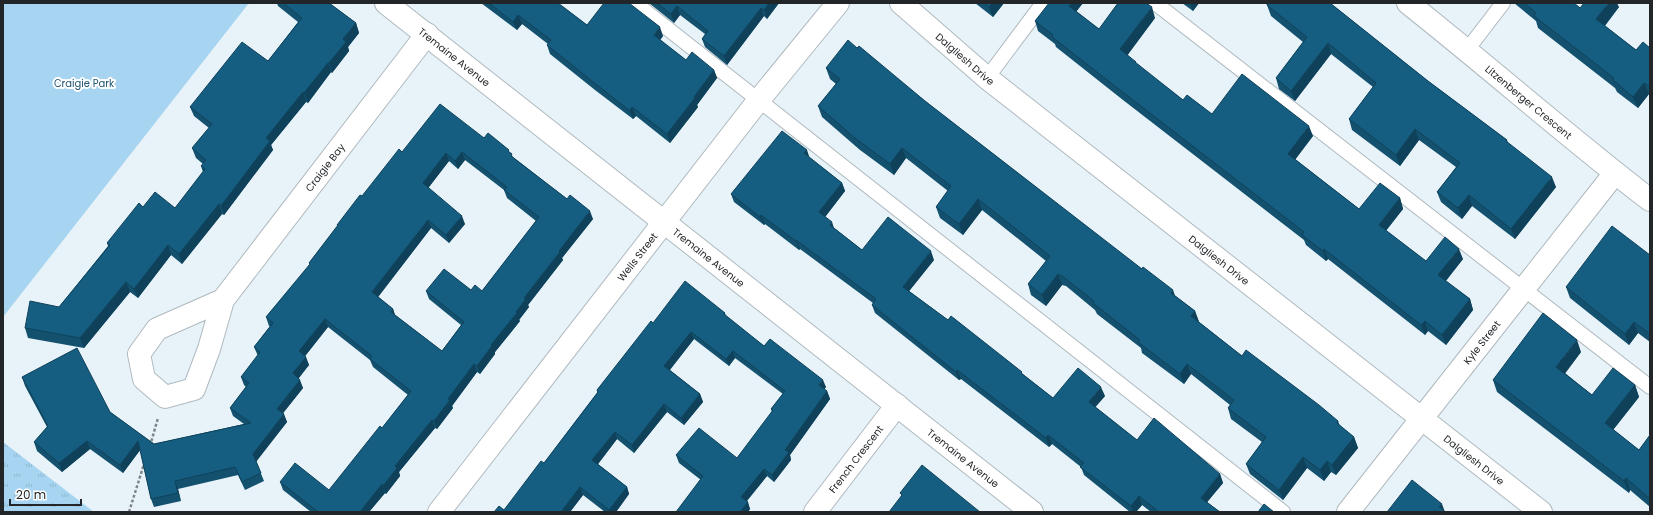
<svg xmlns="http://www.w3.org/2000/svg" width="1653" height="515" font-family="Poppins,sans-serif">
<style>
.grass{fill:url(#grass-tufts)}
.park{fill:#a7d5f1}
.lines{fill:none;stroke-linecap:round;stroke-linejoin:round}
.service-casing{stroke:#afb9bf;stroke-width:16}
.minor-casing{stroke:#afb9bf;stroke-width:24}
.tertiary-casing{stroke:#afb9bf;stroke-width:24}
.path{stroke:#7f868a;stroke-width:2.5;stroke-dasharray:3 2;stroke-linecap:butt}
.service{stroke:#fff;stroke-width:14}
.minor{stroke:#fff;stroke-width:22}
.tertiary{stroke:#fff;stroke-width:22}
.wall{fill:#13516f;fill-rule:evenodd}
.shaded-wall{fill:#0f425a}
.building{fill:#165e81;stroke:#0f425a;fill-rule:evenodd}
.labels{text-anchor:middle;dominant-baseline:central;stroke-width:4;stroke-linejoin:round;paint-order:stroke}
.street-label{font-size:10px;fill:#232629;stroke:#fff}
.park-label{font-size:10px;fill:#20536f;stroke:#fff}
</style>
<defs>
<pattern id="grass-tufts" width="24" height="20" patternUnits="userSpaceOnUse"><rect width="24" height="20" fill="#a7d5f1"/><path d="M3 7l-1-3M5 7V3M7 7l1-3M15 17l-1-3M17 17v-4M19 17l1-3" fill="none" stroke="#8fb7cf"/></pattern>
</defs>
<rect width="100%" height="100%" fill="#e8f3f9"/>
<!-- grass -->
<polygon class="grass" points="3,442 94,512 3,512"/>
<!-- park -->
<polygon class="park" points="3,3 249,3 3,317"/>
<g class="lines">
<defs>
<g id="service">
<polyline points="635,3 1283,512"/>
<polyline points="1155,3 1650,387"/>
<polyline points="1467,50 1503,3"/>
<polyline points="987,78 1043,3"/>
</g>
<g id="minor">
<path id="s1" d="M386,3L1032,512"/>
<path id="s2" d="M1408,3C1490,68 1568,137 1650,200"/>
<path id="s3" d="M223,300L157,329L139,354L144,379L165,397L194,389L209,349L223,300L427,34"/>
<path id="s4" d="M439,512L758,101L838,3"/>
<path id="s5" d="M815,512L897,405"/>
<path id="s6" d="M1348,512L1615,173"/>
</g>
<g id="tertiary">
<path id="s7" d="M901,3L987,78L1541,512"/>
</g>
</defs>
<!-- service casing -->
<use href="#service" class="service-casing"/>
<!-- minor casing -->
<use href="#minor" class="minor-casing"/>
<!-- tertiary casing -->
<use href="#tertiary" class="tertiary-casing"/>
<!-- path -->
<g class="path">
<polyline points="150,446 158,418"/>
<polyline points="129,512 144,464"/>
</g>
<!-- service -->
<use href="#service" class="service"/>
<!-- minor -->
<use href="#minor" class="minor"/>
<!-- tertiary -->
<use href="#tertiary" class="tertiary"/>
</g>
<!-- wall -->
<g class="wall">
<polygon points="277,3 329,3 356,23 359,33 348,47 349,51 332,73 331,72 308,103 306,102 271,145 273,150 224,215 222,214 182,264 171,255 138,298 130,292 84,348 28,338 25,328 59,307 108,246 107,243 143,207 175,208 203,172 201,166 203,164 196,158 192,148 209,128 194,116 190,107 268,61 298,22 278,6"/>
<polygon points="481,3 558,3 587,25 663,36 660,40 686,60 714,70 717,78 697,105 698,107 670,143 636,116 633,119 595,90 550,54 547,45 548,44 522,24 517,30"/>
<polygon points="649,3 779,3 767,19 764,16 727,65 705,47 702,39 705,34 680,15 674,23"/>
<polygon points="975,3 1004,3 993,17"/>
<polygon points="1083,3 1076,11 1099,29 1155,18 1127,55 1136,64 1183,100 1212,114 1313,136 1295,159 1359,209 1400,198 1403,209 1386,231 1426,261 1463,259 1446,281 1470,299 1473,310 1446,345 1428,331 1425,335 1328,259 1326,261 1306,245 1304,240 1123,100 1056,47 1055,44 1038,31 1035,21"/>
<polygon points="1182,3 1199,3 1193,11"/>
<polygon points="1265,3 1330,3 1428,81 1507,140 1508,143 1556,187 1515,239 1472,206 1462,219 1441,202 1437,192 1456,167 1419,140 1400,166 1352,130 1349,119 1373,87 1331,54 1295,101 1279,89 1276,78 1303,42 1271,16 1267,5"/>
<polygon points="1514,3 1574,3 1580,8 1619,7 1605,26 1636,50 1650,48 1650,96 1649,94 1638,108 1617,92 1615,88 1538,28 1536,21"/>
<polygon points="857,48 1195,311 1199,322 1242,356 1338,421 1340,426 1354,437 1358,448 1336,475 1331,472 1324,481 1307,468 1283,500 1250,474 1246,464 1262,442 1231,419 1228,408 1230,405 1191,374 1184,384 1142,353 1141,348 1097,314 1095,310 1066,286 1062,285 1046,306 1031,295 1028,284 1046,261 982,210 963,235 940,218 936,207 948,191 906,158 894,175 860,150 822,117 818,106 836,84 830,79 826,68"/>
<path d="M484,138L510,153L513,157L593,219L562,258L563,260L528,305L529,307L519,320L520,321L495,352V354L480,374L477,372L452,406L453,408L437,429L435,428L399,472L400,476L386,494L385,493L369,512H311L283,490L280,482L329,490L382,428L408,395L373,367L370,360L328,327L305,356L309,365L298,378L303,388L283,413L287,422L256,461L264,481L245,490L238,475L178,489L181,501L154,507L151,499L140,450L123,473L90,449L62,472L37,451L34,442L47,427L25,386L22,377L110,412L154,444L244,424L233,416L230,408L246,387L244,385L241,377L258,356L254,347L270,326H269L266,317L310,265L309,263L338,226L337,225L402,152ZM465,160L504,190L507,198L536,221L482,291H426L429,299L461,325L442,351L395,315L393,309L378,297L431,228L449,243L465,224L428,188L449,161L458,169Z"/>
<polygon points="809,157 842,183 845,191 825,217 834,228 862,250 934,260 909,291 948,320 1024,375 1053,398 1105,396 1095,407 1137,440 1220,474 1223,483 1207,502 1220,512 1151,512 1142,505 1136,512 1130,512 1084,475 1081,467 1052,444 1049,447 961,379 959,380 875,313 872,305 873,303 800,249 799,250 765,224 764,225 734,202 731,194"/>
<polygon points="1650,255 1650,342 1638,333 1629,345 1570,298 1566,287"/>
<polygon points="725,313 726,317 764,346 826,387 824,389 827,391 830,399 790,455 791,460 774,482 767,476 747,501 750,509 748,512 676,512 701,480 679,463 676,455 737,458 772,412 771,409 783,394 735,358 729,366 694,339 670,370 700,394 703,402 684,425 667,412 634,453 617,439 598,464 627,487 629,494 616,512 605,512 583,495 570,512 494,512 504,510 544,463 597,393 597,390 653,323"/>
<polygon points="1581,352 1565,373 1592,395 1635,385 1639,397 1613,430 1639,450 1650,435 1650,507 1630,490 1629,493 1497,392 1493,380"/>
</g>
<!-- shaded-wall -->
<g class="shaded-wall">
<polygon points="769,3 779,3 767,19 764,10"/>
<polygon points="992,3 1004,3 993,17 989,7"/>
<polygon points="1071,3 1083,3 1073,16 1069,6"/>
<polygon points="1190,3 1199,3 1193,11"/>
<polygon points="1609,3 1617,3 1619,7 1600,31 1596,19"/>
<polygon points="677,6 680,15 674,23 671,14"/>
<polygon points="1152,7 1155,18 1124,60 1120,49"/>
<polygon points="761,8 764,16 727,65 724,56"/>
<polygon points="518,15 522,24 517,30 513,22"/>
<polygon points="356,23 359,33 348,47 349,51 332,73 329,63 343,39"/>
<polygon points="660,27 663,36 657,44 654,35"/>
<polygon points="1328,43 1331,54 1295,101 1291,91"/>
<polygon points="328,63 331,72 308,103 304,93"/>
<polygon points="714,70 717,78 697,105 698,107 670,143 667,134"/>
<polygon points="1644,83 1649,94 1638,108 1633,97"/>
<polygon points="303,92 306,102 271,145 273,150 224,215 221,206 266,138"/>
<polygon points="632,107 636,116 633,119 630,111"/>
<polygon points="1309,126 1313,136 1292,164 1288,154"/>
<polygon points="1415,129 1419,140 1400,166 1396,155"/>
<polygon points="902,148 906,158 894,175 890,164"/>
<polygon points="807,150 810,159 804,153"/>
<polygon points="462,152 465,160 458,169 455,161"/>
<polygon points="446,153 449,161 426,191 423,183"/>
<polygon points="1552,177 1556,187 1515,239 1511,229"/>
<polygon points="842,183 845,191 822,221 819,212"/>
<polygon points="1469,195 1472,206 1462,219 1458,208"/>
<polygon points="1400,198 1403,209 1382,235 1379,225"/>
<polygon points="978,199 982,210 963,235 959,224"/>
<polygon points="219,204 222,214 182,264 179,254"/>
<polygon points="590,211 593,219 562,258 563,260 528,305 529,307 519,320 520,321 495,352 495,354 480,374 477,366 491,345 516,312 524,298 559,251"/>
<polygon points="761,215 765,224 764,225 760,217"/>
<polygon points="462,216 465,224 449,243 446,235"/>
<polygon points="428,220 431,228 375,301 372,292"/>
<polygon points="832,222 835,231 830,225"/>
<polygon points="796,240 800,249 799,250 796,241"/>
<polygon points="168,245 171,255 138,298 134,289"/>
<polygon points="1324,249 1328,259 1326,261 1323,251"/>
<polygon points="1459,249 1463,259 1442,285 1438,275"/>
<polygon points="931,251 934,260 906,295 903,287"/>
<polygon points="1058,274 1062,285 1046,306 1042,295"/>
<polygon points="126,282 130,292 84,348 80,338"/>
<polygon points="1173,290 1177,301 1171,293"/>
<polygon points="1470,299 1473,310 1446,345 1442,335"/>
<polygon points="393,309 396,318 391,312"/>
<polygon points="1195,311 1199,322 1191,316"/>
<polygon points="325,319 328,327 302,360 299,351"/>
<polygon points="1425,321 1428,331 1425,335 1421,325"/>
<polygon points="1634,322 1638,333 1629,345 1625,334"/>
<polygon points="691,332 694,339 667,373 664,366"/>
<polygon points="1577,340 1581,352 1561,379 1556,367"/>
<polygon points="733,351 735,358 729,366 726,359"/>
<polygon points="306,357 309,365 296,382 293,373"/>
<polygon points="474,364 477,372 452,406 453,408 437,429 434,421 448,399"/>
<polygon points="1187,364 1191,374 1184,384 1180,374"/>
<polygon points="957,370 961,379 959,380 956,372"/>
<polygon points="300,380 303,388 280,417 277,409"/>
<polygon points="823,380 826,387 822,393 819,385"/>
<polygon points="1635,385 1639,397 1609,435 1605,423"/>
<polygon points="1101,387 1105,396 1092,411 1089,402"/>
<polygon points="827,391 830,399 790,455 791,460 774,482 772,475 785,450"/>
<polygon points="700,394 703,402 684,425 681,418"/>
<polygon points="664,404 667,412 634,453 632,445"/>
<polygon points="284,414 287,422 256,462 253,454"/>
<polygon points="432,420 435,428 399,472 400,476 386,494 383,486 395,466"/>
<polygon points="615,432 617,439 595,468 592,460"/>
<polygon points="1048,435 1052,444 1049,447 1046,438"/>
<polygon points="1354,437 1358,448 1336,475 1332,465"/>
<polygon points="87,441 90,449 62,472 59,463"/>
<polygon points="138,441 141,449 123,473 120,465"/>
<polygon points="1303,457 1307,468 1283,500 1279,490"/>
<polygon points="1327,461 1331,472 1324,481 1320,470"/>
<polygon points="764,469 767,476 744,504 741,497"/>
<polygon points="1220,474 1223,483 1204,506 1201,498"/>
<polygon points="1626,478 1630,490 1629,493 1624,481"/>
<polygon points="175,481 178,489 181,501 178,493"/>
<polygon points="382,484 385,493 369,512 360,512"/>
<polygon points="580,487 583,495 570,512 561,512"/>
<polygon points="627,487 629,494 616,512 610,512 609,510"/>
<polygon points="1139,496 1142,505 1136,512 1133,512 1131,506"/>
<polygon points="748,502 750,509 748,512 740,512"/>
<polygon points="1442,504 1445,512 1439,507"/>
</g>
<!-- building -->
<g class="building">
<polygon points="283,3 329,3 356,23 343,39 346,42 329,63 328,63 304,93 303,92 266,138 270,141 221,206 219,204 179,254 168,245 134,289 126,282 80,338 25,328 30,301 59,307 110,245 107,243 139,203 143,207 155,192 175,208 205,169 201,166 206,160 192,148 212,124 190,107 242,42 268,61 302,18"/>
<polygon points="489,3 558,3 587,25 604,3 629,3 660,27 654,35 686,60 692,52 714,70 694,97 695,98 667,134 632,107 630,111 592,81 547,45 551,40 518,15 513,22"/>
<polygon points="657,3 769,3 764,10 761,8 724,56 702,39 708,31 677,6 671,14"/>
<polygon points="984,3 992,3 989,7"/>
<polygon points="1049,3 1071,3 1069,6 1099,29 1118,3 1146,3 1152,7 1120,49 1136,62 1135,62 1183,100 1187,95 1212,114 1242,74 1309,126 1288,154 1359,209 1380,183 1400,198 1379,225 1426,261 1445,237 1459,249 1438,275 1470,299 1442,335 1425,321 1421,325 1324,249 1323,251 1302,235 1304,232 1120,90 1052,37 1053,35 1035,21"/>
<polygon points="1269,3 1330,3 1428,81 1507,140 1506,141 1552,177 1511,229 1469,195 1458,208 1437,192 1460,163 1415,129 1396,155 1349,119 1376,83 1328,43 1291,91 1276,78 1307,37 1267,5"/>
<polygon points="1524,3 1574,3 1580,8 1584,3 1609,3 1596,19 1636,50 1643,42 1650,48 1650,87 1644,83 1633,97 1613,80 1614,78 1534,16 1536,13"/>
<polygon points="848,40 857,48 859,46 925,101 1142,269 1143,267 1173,290 1171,293 1195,311 1191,316 1242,356 1246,350 1319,405 1338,421 1337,423 1354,437 1332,465 1327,461 1320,470 1303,457 1279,490 1246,464 1266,437 1228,408 1234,400 1187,364 1180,374 1172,368 1138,342 1140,340 1093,303 1094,301 1062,276 1058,274 1042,295 1028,284 1050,256 978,199 959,224 936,207 951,186 902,148 890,164 856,139 818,106 840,79 826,68"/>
<path d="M440,104L484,138L488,133L509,150L508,151L512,154L511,156L567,199L570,195L590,211L559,251L560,252L524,298L526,299L516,312L517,313L491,345L492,346L477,366L474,364L448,399L450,400L434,421L432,420L395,466L397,468L383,486L382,484L360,512H316L317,511L280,482L295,463L329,490L380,426L382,428L411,391L370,359L372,356L325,319L299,351L306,357L293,373L300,380L277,409L284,414L253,454L261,473L242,482L235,467L175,481L178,493L151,499L138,441L120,465L87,441L59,463L34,442L48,426L22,377L77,348L110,412L154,444L251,423L230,408L249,383L241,377L260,352L254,347L273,323L266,317L310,264L309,263L338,225H337L360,195L362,196L399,149L402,152ZM462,152L507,187L504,190L539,217L482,291L475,285L471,290L444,269L426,291L464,322L442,351L391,312L393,309L372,292L428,220L446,235L462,216L423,183L446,153L455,161Z"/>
<polygon points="782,131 807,150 804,153 842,183 819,212 832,222 830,225 862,250 888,217 931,251 903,287 948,320 951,316 1022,372 1021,373 1053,398 1078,368 1101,387 1089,402 1137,440 1154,418 1220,474 1201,498 1220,512 1159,512 1139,496 1131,506 1080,467 1084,463 1048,435 1046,438 957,370 956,372 872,305 876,299 796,240 796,241 761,215 760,217 731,194"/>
<polygon points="1612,226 1650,255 1650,334 1634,322 1625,334 1566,287"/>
<polygon points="685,281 725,313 724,314 764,346 770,339 823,380 819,385 827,391 785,450 789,452 772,475 764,469 741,497 748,502 740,512 676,512 703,476 676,455 699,428 737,458 773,410 771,409 785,391 733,351 726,359 691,332 664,366 700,394 681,418 664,404 632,445 615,432 592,460 627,487 609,510 580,487 561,512 494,512 499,506 504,510 541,461 544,463 598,392 597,390 651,321 653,323"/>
<polygon points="1543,313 1577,340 1556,367 1592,395 1613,368 1635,385 1605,423 1639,450 1650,435 1650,499 1626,478 1624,481 1493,380"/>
<polygon points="922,465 980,512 889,512 902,495 900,493"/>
<polygon points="1412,480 1442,504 1439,507 1445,512 1387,512"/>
<polygon points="1264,504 1274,512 1258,512"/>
</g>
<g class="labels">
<!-- street labels -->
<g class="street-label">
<text stroke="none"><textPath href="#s1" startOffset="87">Tremaine Avenue</textPath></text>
<text stroke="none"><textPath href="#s7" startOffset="85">Dalgliesh Drive</textPath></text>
<text stroke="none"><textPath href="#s2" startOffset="156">Litzenberger Crescent</textPath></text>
<text stroke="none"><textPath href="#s3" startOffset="447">Craigie Bay</textPath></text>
<text stroke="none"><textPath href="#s4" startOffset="323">Wells Street</textPath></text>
<text stroke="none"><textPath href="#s1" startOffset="411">Tremaine Avenue</textPath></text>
<text stroke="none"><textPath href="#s7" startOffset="409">Dalgliesh Drive</textPath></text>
<text stroke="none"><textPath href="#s6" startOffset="216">Kyle Street</textPath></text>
<text stroke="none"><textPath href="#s1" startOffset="735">Tremaine Avenue</textPath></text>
<text stroke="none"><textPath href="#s5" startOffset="67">French Crescent</textPath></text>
<text stroke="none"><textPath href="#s7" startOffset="733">Dalgliesh Drive</textPath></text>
</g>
<!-- park labels -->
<g class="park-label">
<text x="84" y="83">Craigie Park</text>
</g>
</g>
<!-- border -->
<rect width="1653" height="515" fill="none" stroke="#232629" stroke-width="8"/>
<!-- scale -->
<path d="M10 499v6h71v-6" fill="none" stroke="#232629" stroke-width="2"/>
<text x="16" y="499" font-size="12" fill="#232629" stroke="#ffffff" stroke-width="3" paint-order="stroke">20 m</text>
</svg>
